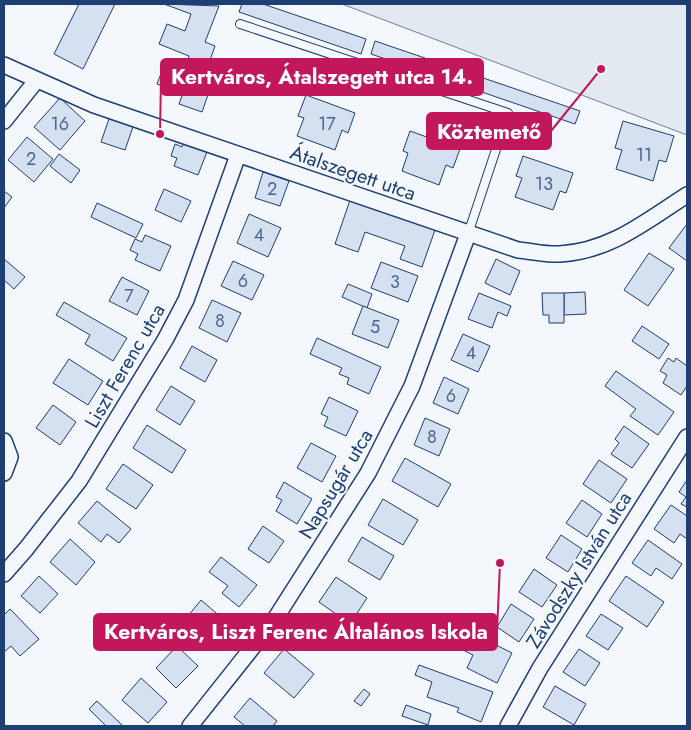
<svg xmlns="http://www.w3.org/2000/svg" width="691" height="730" font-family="Jost,sans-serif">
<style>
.green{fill:#e3e9f0;stroke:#687fa3}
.building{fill:#d5e0f0;stroke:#1d3f73}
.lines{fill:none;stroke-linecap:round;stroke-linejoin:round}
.service-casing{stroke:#1d3f73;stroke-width:10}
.minor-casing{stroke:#1d3f73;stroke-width:18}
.service{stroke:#f4f7fb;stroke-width:8}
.minor{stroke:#f4f7fb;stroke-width:15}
.labels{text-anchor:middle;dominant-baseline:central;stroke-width:4;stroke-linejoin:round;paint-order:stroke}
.number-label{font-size:18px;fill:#4b6792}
.street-label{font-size:20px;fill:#1d3f73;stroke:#f4f7fb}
.leader{fill:none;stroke:#c2185b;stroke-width:2}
.callout-dot{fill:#c2185b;stroke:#f4f7fb;stroke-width:2}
.callout{fill:#c2185b;stroke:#c2185b;stroke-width:2}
.callout-label{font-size:21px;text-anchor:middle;font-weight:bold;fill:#fff}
</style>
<rect width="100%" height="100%" fill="#f4f7fb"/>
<!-- green -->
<polygon class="green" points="342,4 687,4 687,135"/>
<!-- building -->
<g class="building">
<polygon points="79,4 115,4 83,69 54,54"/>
<polygon points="164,4 219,6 205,42 215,46 202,83 211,86 202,112 179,104 183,93 157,84 165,63 184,70 189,56 159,44 167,24 185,31 191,14"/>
<polygon points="242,4 263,4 366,39 361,54 239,12"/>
<polygon points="375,41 580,111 575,124 371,54"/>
<polygon points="306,95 355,113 348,133 342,130 335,150 297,136 304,118 298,116"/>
<polygon points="60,98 85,121 60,150 34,127"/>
<polygon points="110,116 134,124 125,150 101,142"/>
<polygon points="623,121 674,136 666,162 659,160 653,181 616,169 622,150 615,148"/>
<polygon points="410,131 460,149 453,168 446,165 439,185 402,171 408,153 403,151"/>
<polygon points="27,137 53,159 34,182 8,160"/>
<polygon points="184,141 208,149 198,175 174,166 177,158 171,156 175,144 182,147"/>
<polygon points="59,154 80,170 71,183 50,166"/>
<polygon points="523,156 573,173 566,193 560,191 553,210 515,197 522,178 516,176"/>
<polygon points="263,172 289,181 280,206 255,198"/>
<polygon points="164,189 191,201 181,222 155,210"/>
<polygon points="4,191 12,197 4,208"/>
<polygon points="350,200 435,230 422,267 400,259 405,246 365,232 358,252 335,244"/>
<polygon points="97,203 143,224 136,238 91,217"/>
<polygon points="249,214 281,228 268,257 237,243"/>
<polygon points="687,224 687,261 669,248"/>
<polygon points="145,235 171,246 160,271 135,260 138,254 130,250 135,239 142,242"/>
<polygon points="649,253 674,269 648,306 624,290"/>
<polygon points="4,259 25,277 14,289 4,280"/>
<polygon points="496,259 520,271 510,295 485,283"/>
<polygon points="233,261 264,275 252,300 221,286"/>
<polygon points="381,262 418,276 408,302 371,288"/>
<polygon points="122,277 149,291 137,315 109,301"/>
<polygon points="348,284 372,294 367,308 342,297"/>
<polygon points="585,292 586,314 564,315 564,293"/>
<polygon points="479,293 511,306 507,316 498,312 492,328 468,319"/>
<polygon points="542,293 564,293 564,323 549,323 549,315 543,315"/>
<polygon points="212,300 241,313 227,342 199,328"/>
<polygon points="64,302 127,338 113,361 85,344 90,335 56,315"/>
<polygon points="363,306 399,320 388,348 352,334"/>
<polygon points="642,326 669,344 659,359 632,341"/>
<polygon points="463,334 490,346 478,372 451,360"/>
<polygon points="317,338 381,367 369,394 347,384 349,378 339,374 342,368 310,354"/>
<polygon points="192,346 217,360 205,382 180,368"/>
<polygon points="668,358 674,362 676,358 687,366 687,386 681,395 663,383 667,375 660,371"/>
<polygon points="69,359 103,381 88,405 53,383"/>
<polygon points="616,371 674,412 658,435 630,416 636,409 605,386"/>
<polygon points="444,377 469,389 458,414 433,403"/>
<polygon points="171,386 195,401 180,425 156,410"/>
<polygon points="329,397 358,411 346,436 324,426 328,417 321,414"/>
<polygon points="53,405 76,422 60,445 36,428"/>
<polygon points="425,418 450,429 439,456 414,445"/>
<polygon points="147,425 186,450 172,473 133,448"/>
<polygon points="624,426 649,444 632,468 611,454 619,443 615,439"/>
<polygon points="311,443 336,456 322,482 297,468"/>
<polygon points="405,458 451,484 438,507 392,481"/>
<polygon points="599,460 627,479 611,503 583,484"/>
<polygon points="123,464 153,485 136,509 106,489"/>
<polygon points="687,480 687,507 681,504 686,497 679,492"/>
<polygon points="284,482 312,499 297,524 276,511 282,500 276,497"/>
<polygon points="383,499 418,520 403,545 368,525"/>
<polygon points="582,500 602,514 587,537 566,523"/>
<polygon points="97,501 131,529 119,543 107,534 101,542 78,523"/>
<polygon points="671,505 687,516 687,539 680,534 674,543 654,529"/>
<polygon points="263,526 284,541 269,563 248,549"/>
<polygon points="561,535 582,549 568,572 546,558"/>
<polygon points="362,537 394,556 380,580 348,561"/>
<polygon points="70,539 95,562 76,585 50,562"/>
<polygon points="648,540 682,564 672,579 656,568 651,576 632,563"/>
<polygon points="221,557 257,585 239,607 222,593 228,586 209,572"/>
<polygon points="534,569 557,585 542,607 519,592"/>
<polygon points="39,576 58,594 40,613 21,596"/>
<polygon points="626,576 664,602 647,627 609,601"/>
<polygon points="336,577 367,598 350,624 319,602"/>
<polygon points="201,600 229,624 212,645 184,621"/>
<polygon points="511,604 534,619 519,642 497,627"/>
<polygon points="10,609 39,639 20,656 11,646 4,652 4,615"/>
<polygon points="601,614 623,628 608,650 586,636"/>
<polygon points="312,616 332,630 318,650 298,636"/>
<polygon points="460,627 512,653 497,683 467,668 473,655 451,644"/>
<polygon points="177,646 198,666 176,688 156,668"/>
<polygon points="284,649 314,674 294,698 264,673"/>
<polygon points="579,649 600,663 585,686 563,672"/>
<polygon points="419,665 493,692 481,722 457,712 459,708 427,697 432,682 415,675"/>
<polygon points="141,678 167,702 148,723 122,700"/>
<polygon points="555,686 586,704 574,725 543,707"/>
<polygon points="364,689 370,694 361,706 354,701"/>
<polygon points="250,698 277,721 273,726 245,726 234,717"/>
<polygon points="97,701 123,726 106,726 89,709"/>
<polygon points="406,705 431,714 428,725 402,716"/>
</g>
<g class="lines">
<defs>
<polyline id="service" points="240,24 508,113 468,234"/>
<g id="minor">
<path d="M4,65L94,105L518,250C531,251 546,255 560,254C611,251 646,221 687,195"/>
<polyline points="4,121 36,81"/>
<polyline points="4,441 10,457 4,473"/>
<polyline points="4,574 26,549 79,481 165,340 186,300 238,155"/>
<polyline points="190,726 275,619 368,473 412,386 468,234"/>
<polyline points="508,726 540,668 687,437"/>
</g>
</defs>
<!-- service casing -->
<use href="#service" class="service-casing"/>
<!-- minor casing -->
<use href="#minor" class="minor-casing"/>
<!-- service -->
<use href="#service" class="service"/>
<!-- minor -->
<use href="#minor" class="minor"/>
</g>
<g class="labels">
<!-- number labels -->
<g class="number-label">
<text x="60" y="124">16</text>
<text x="327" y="124">17</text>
<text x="644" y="155">11</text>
<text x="31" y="159">2</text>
<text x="544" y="184">13</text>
<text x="272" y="189">2</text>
<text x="259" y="235">4</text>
<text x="243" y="281">6</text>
<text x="395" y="282">3</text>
<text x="129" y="296">7</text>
<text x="220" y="321">8</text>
<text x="375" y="327">5</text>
<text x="471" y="353">4</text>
<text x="451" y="396">6</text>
<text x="432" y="437">8</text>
</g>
<!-- street labels -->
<g class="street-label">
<text transform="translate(353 173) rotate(19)">Átalszegett utca</text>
<text transform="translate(125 366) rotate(-60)">Liszt Ferenc utca</text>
<text transform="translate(336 484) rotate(-59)">Napsugár utca</text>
<text transform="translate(579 570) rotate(-58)">Závodszky István utca</text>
</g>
</g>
<!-- callouts -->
<path class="leader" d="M160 134L161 77M601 69L551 131M500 563L497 632"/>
<g class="callout-dot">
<circle cx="160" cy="134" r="5"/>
<circle cx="601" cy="69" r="5"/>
<circle cx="500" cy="563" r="5"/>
</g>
<g class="callout">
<rect x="161" y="59" width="322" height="36" rx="5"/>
<rect x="427" y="113" width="124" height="36" rx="5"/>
<rect x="94" y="614" width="403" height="36" rx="5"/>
</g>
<g class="callout-label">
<text x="322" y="84">Kertváros, Átalszegett utca 14.</text>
<text x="489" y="139">Köztemető</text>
<text x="296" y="639">Kertváros, Liszt Ferenc Általános Iskola</text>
</g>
<!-- border -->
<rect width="691" height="730" fill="none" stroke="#1d3f73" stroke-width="10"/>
</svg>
